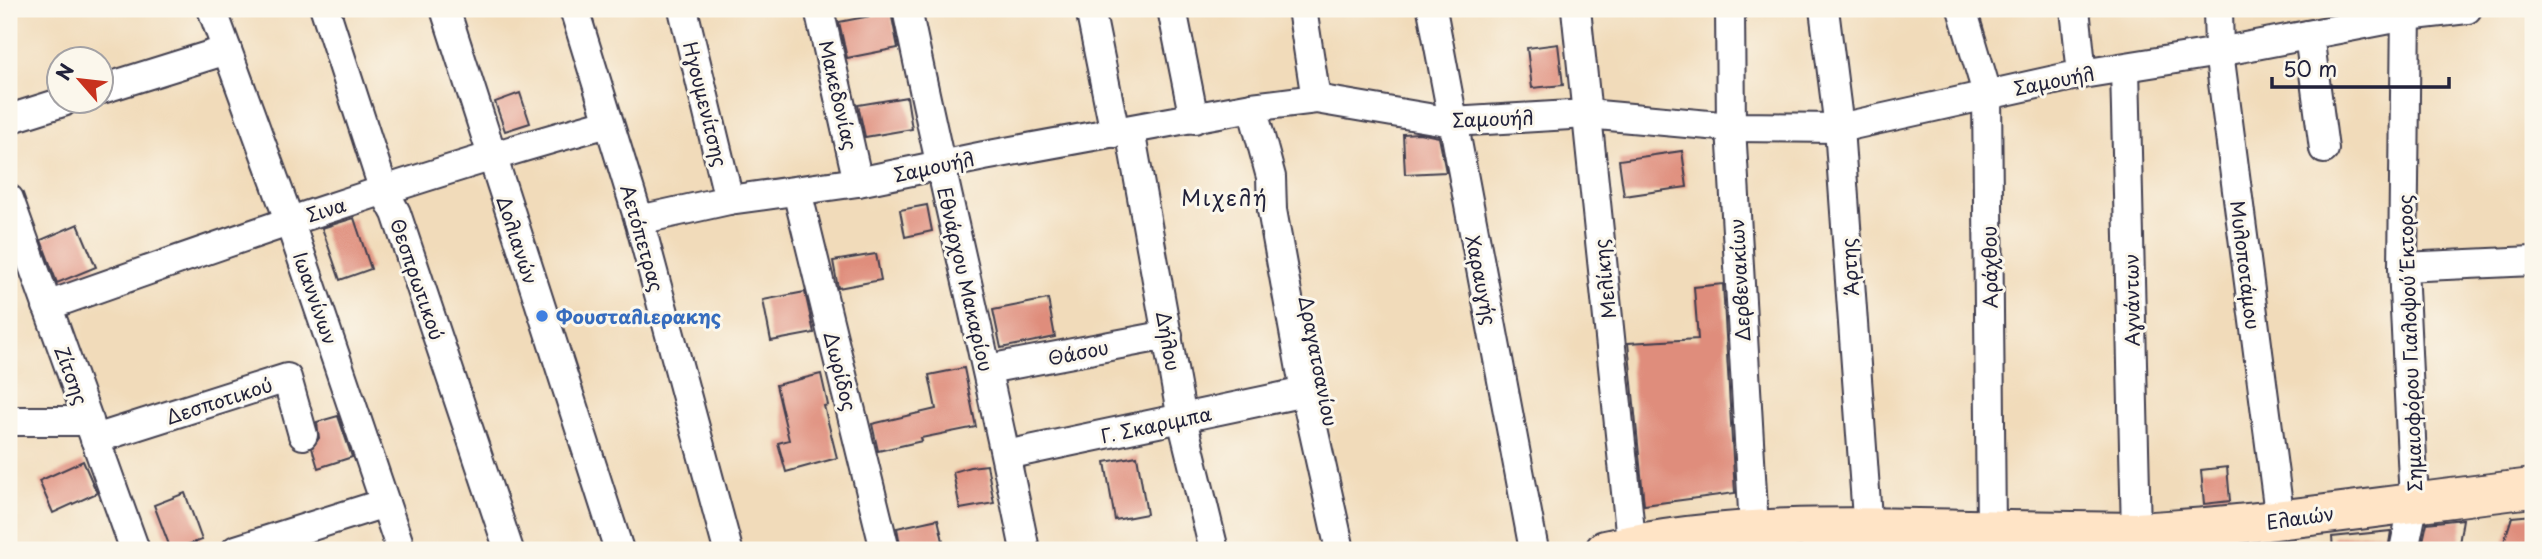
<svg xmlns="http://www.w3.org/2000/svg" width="2542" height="559" font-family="'Playpen Sans',sans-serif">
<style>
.building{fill:#df8d7c}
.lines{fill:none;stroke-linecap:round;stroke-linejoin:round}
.street-casing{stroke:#413e4e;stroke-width:32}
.secondary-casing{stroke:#413e4e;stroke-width:42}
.street{stroke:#fff;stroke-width:28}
.secondary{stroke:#ffe4c6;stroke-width:38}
.shop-dot{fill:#3f7fe0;stroke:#fbf7ec;stroke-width:2.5}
.labels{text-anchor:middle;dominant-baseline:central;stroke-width:6;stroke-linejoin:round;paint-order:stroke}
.street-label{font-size:19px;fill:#22223b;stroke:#fbf7ec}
.shop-label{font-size:19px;font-weight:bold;fill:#366cbe;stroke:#fbf7ec;text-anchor:start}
.neighbourhood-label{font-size:21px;letter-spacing:2px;fill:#22223b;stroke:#fbf7ec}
</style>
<rect width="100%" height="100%" fill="#fbf7ec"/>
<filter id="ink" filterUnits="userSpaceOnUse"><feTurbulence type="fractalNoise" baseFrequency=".0143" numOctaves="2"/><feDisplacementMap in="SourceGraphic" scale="14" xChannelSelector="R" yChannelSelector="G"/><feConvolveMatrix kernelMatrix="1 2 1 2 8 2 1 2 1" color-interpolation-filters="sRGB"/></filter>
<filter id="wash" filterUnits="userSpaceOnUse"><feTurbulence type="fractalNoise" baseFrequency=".00686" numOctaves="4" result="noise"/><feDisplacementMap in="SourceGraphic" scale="28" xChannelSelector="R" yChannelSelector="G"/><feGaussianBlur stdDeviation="1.57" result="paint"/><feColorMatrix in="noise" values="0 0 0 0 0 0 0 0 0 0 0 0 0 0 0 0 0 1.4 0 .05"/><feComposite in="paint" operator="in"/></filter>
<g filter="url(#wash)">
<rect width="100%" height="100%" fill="#f1dbba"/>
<g id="blocks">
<!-- building -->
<g class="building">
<polygon points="891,12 898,48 847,58 839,22"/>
<polygon points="1558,44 1563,85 1532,88 1527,48"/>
<polygon points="520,93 530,123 505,131 495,102"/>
<polygon points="907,97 912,129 865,137 858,105"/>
<polygon points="1419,133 1439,137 1446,172 1405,174 1403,134"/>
<polygon points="1682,151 1687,187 1624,196 1619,160"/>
<polygon points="927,205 932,231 905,237 900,210"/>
<polygon points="354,218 371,269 340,280 322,228"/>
<polygon points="78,224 96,267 57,283 41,240"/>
<polygon points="876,254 881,280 838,288 833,261"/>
<polygon points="1723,284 1735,493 1644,505 1628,343 1698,339 1694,287"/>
<polygon points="805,292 814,333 771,341 763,300"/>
<polygon points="1048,299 1055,337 1001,348 993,310"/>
<polygon points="964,368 976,427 921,438 922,441 878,451 872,424 936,409 929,375"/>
<polygon points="821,374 828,405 824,406 837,458 786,472 778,443 789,440 776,385"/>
<polygon points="338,416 352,457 318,468 312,448 319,438 317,422"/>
<polygon points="1137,456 1147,514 1115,520 1105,462"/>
<polygon points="83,461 97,493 53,513 39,481"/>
<polygon points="987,465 994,503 960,509 953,472 970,467"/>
<polygon points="2227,467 2230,501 2204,504 2201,470"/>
<polygon points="185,493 202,540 171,550 154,505"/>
<polygon points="2533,515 2533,550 2518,550 2503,545 2512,517"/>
<polygon points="938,519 943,541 901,550 897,528"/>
<polygon points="2463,519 2458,550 2421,550 2427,523"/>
<polygon points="2391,531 2388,550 2333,550 2332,537"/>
</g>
</g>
</g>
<g filter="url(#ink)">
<use href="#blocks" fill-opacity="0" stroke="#413e4e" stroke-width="2"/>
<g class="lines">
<defs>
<g id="street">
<polyline points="212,9 289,220 401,550"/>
<polyline points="325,9 384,191 396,213 509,550"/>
<polyline points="445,9 619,550"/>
<polyline points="574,9 639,220 728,550"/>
<polyline points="683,9 729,200"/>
<polyline points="819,9 858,182"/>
<path d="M907,9C944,190 989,369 1025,550"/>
<polyline points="1090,9 1115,133"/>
<polyline points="1172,9 1194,119"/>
<polyline points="1302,9 1316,99"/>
<polyline points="1432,9 1534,550"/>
<polyline points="1576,9 1632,550"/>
<polyline points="1730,9 1731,127 1754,528 1748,550"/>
<polyline points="1824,9 1839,128 1867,518 1866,550"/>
<polyline points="1962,9 1987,93 1991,530"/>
<polyline points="2075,9 2082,74"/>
<polyline points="2218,9 2219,52 2280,521"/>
<polyline points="2309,35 2324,149"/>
<polyline points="2125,68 2136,532"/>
<polyline points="102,89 227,50"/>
<polyline points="1252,107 1271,177 1272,210 1305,392 1340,550"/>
<polyline points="9,119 63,102"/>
<polyline points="1130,130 1182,419 1214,550"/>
<polyline points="797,191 885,550"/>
<polyline points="9,199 135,550"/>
<polyline points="639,220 729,200 858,182 984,156 1252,107 1316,99 1452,122 1587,114 1731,127 1839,128 2082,74 2219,52 2406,16 2467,9"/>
<polyline points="2403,267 2533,261"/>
<path d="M47,306C233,240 418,175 608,123"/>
<polyline points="988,369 1168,335"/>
<polyline points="9,421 89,421"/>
<polyline points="95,439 287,378 303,435"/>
<polyline points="1006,455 1305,392"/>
<polyline points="236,550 385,503"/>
<polyline points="2404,550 2414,502 2403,267 2406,9"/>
</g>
<path id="secondary" d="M1605,550C1739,520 1872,527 2008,530C2051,531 2093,531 2136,532C2269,525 2401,503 2533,488"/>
</defs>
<!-- street casing -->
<use href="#street" class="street-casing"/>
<!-- secondary casing -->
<use href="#secondary" class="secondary-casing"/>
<!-- street -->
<use href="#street" class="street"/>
<!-- secondary -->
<use href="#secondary" class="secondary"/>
</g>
</g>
<!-- markers -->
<circle class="shop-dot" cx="542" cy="316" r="7"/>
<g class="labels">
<!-- street labels -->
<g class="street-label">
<text transform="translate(2054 80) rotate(-11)">Σαμουήλ</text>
<text transform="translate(839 95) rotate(77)">Μακεδονίας</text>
<text transform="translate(706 104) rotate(76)">Ηγουμενίτσης</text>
<text transform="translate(1493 118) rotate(-2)">Σαμουήλ</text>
<text transform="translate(934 166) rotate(-12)">Σαμουήλ</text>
<text transform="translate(326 209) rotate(-17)">Σινα</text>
<text transform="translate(643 238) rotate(74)">Αετόπετρας</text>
<text transform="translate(518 240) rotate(72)">Δολιανών</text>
<text transform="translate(2246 265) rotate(83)">Μυλοποτάμου</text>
<text transform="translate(1849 267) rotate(-94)">Άρτης</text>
<text transform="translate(1989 267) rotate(-91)">Αράχθου</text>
<text transform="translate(418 279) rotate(71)">Θεσπρωτικού</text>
<text transform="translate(966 279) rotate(77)">Εθνάρχου Μακαρίου</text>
<text transform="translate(1604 279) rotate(-96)">Μελίκης</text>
<text transform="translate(1482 280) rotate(79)">Χαραυγής</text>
<text transform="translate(1739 280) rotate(-93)">Δερβενακίων</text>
<text transform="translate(316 298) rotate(71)">Ιωαννίνων</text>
<text transform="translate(2131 300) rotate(-91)">Αγνάντων</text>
<text transform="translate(1169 341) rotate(80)">Δήλου</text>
<text transform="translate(2409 343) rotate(-92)">Σημαιοφόρου Γιαλοψού Έκτορος</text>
<text transform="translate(1078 352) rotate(-11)">Θάσου</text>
<text transform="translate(1319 361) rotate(79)">Δραγατσανίου</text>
<text transform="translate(841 371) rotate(76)">Δωρίδος</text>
<text transform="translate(72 375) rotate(70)">Ζίτσης</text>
<text transform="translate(219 400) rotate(-18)">Δεσποτικού</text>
<text transform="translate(1156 424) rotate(-12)">Γ. Σκαριμπα</text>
<text transform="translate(2300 517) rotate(-8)">Ελαιών</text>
</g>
<!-- shop labels -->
<g class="shop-label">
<text x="556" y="316">Φουσταλιερακης</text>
</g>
<!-- neighbourhood labels -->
<g class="neighbourhood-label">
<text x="1225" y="197">Μιχελή</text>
</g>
</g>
<!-- margin -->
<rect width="2542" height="559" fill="none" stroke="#fbf7ec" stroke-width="35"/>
<!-- north arrow -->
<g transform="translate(80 80) rotate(298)"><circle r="33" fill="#fbf7ec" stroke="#a4a2a5" stroke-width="2"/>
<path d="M0-5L12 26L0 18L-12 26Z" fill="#c8321e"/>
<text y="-10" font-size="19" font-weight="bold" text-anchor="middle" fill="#22223b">N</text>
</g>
<!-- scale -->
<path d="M2272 77v10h177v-10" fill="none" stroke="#22223b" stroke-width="3.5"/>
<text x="2283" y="77" font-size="21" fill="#22223b" stroke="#fbf7ec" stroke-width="5" paint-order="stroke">50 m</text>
</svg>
